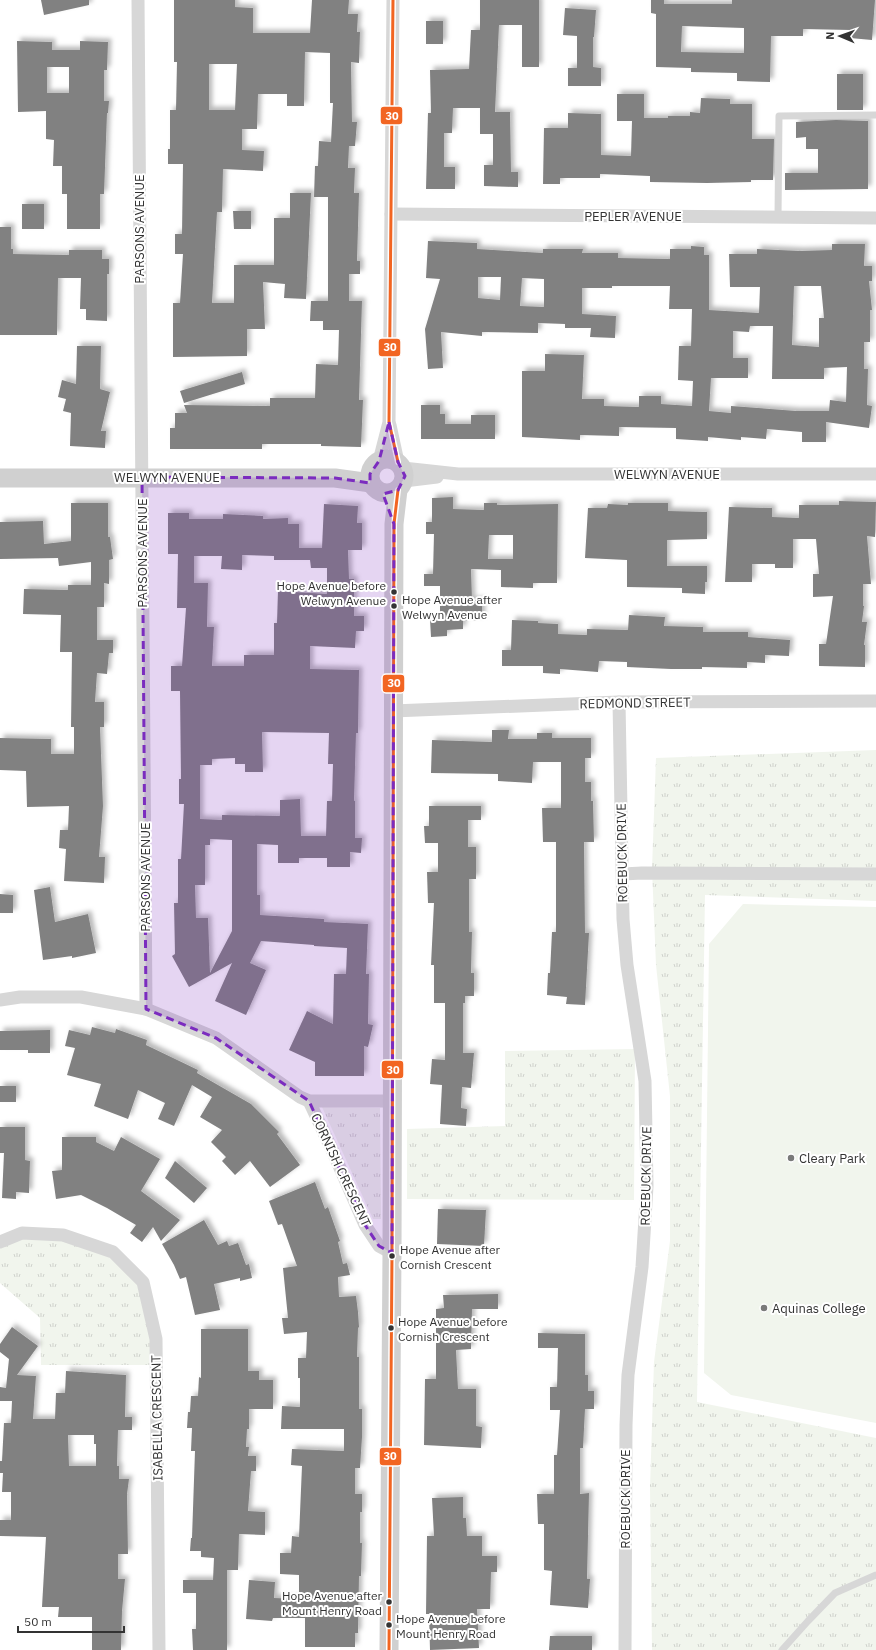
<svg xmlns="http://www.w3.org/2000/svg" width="876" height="1650" font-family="'IBM Plex Sans',sans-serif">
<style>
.grass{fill:url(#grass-tufts)}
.pitch{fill:#f1f5ed}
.building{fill:#818181;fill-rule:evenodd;filter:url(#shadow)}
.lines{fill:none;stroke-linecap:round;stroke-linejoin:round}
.lane{stroke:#d7d7d7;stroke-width:7}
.street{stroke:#d7d7d7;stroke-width:13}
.secondary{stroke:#d0d0d0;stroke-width:19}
.bus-1-casing{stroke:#fff;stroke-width:6}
.bus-1{stroke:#f26522;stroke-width:3}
.marked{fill:#7b2cbf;fill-opacity:0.2;stroke:#7b2cbf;stroke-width:3;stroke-dasharray:8 5;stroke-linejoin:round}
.bus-dot{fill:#333;stroke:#fff;stroke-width:1.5}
.poi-dot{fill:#7a7a7a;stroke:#fff;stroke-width:1.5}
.labels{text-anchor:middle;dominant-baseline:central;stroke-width:4;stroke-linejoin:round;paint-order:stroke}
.bus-label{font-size:12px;fill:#333;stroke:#fff;text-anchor:start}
.street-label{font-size:13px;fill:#333;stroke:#fff}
.poi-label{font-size:13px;fill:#333;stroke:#fff;text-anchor:start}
.line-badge{stroke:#fff;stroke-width:1.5}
.badge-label{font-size:11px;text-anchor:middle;font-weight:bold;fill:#fff}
</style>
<defs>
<pattern id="grass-tufts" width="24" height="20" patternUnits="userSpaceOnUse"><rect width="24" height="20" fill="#f1f5ed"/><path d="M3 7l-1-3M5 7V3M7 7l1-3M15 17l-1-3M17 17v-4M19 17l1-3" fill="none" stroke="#cfd2cc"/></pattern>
<filter id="shadow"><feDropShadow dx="3.5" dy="-3.5" stdDeviation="2" flood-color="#0004"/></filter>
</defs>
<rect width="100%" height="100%" fill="#fff"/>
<!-- grass -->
<g class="grass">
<polygon points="876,750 876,901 705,895 697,1402 876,1438 876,1650 652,1650 650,1488 654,1362 670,1241 670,1096 656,965 652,869 656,758"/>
<polygon points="635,1049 634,1200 407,1199 407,1129 505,1126 505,1051"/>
<polygon points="322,1107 380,1108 381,1219 373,1219"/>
<polygon points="22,1237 63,1239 112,1256 140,1284 152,1340 151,1365 41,1365 40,1318 0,1283 0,1245"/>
</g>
<!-- pitch -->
<polygon class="pitch" points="743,904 876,907 876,1423 731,1395 704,1373 709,944"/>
<!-- building -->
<g class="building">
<polygon points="41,0 89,0 89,5 44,15"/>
<path d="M174,0H235V7L253,8V33H310L312,0H349L348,14H358L357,32H360L359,63L351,62L352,122H357L355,146H349L348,168H355L354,193H359L357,261H360V274H349V301H362L359,400H363L361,447L321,446V444H262V449H170V428H175V413H187L184,405L270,406V398H315L316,364L338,365L339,330H323V321H310L311,301H328V197H314L315,166H318L319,141L331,142L333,103H330V53L305,52L304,106H287V94H258L257,129H242V150L264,151L263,171L223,169L222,212H217L212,303H234V265H274V218H290V193H311L306,299L284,298L285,284L263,282L265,329H247V356L173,357V303H180L183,254H175V234H182L183,164H168V149H170V110H176L177,62H174ZM209,64H237L235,110H209Z"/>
<polygon points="480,0 539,0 539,67 522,67 522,25 499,25 495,112 510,112 511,172 518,172 518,187 484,186 484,165 493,165 493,134 480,134 480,108 453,108 452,133 444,133 444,167 455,167 455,189 426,189 428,113 431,113 430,70 469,69 471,30 480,30"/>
<path d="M651,0H664V4H732V0H875L872,40L850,38L851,30L803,29V36H771L770,82L737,81V73L691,72V68L656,67V14L651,13ZM682,26L744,28V53L681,52Z"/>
<polygon points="565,8 596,10 594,37 593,37 593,67 601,68 601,86 568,86 568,68 577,68 577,36 563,35"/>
<rect x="426" y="21" width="17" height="23"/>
<path d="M17,41L52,42V50H80V41L108,42L107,70H104V101H109L108,113H107L104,194H100V229H67V194H62V166H53L54,140L46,139V111L18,112ZM47,67H69V93H47Z"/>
<rect x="837" y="74" width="26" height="36"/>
<polygon points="617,94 644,94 644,118 668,118 668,116 690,116 690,112 700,113 701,98 730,99 730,104 752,104 752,139 774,139 773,180 751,180 751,182 707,183 650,182 650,176 600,174 600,178 560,178 560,184 543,184 544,128 568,128 568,113 601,114 601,155 631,156 632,121 617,121"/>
<polygon points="836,120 868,121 868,189 785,190 785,173 818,173 818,149 806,149 806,137 796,138 796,122"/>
<rect x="22" y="204" width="22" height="25"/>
<polygon points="233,211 251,211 251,229 234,229"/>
<polygon points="0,227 11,227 11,249 13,249 13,254 69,255 69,250 102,250 102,259 109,259 109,274 107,274 107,321 86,320 86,309 80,309 81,278 58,278 57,335 0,335"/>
<path d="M428,241L477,243V249L543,253V249H583L582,253H618V258L670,259V249H691V246L704,247V255H709V310L759,313L760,287H730L729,254H757V249L800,251L832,250V244H865L864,266H872V281H869L872,310H870V342H864V369H868L867,405L872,406L869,428L826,422V442H802V432L767,429L766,439L741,437V440L708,437V441L676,439V428L619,427V436L580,435V440L522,437V371H545V354L584,355L582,399H604V406L639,407V396H661V404L692,406L693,381L678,380L679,346H691L692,309H669L670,286H612V288H582V314L616,316L615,338L590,337L591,328H565V324L538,323V333L482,332V336L441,332L443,368L428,369L425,329L440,279L426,278ZM478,277H501L500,300L478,298ZM522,278L544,279V307L520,306ZM794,286H821L824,318H819V347L792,345ZM750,326H773L772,379H824V368L847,367L846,402L830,400L829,411H796L731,406V413L709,411L711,378H748V358H733V331L749,332Z"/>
<polygon points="77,346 101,346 100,389 110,392 101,431 106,431 105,448 70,446 71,413 63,411 66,399 58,397 62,380 76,384"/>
<polygon points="242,372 245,384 184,403 180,391"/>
<polygon points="421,405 440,405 440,414 445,414 445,424 471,424 471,415 495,415 495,439 421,439"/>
<path d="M453,497V509L484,510V503H497V505L558,504L557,583H533V588L501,587V570L471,569L472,600H482V620L463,621V629L447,630V636L431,637L430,619H440V586H424V574H433L434,534H426V522H432V498ZM489,535H513V559H488Z"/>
<polygon points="839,501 876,502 875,537 867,536 871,584 863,584 863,606 864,606 862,622 867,622 864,645 865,645 865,667 819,666 819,644 826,644 833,596 813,597 813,574 819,574 816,539 793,539 793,568 775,568 775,564 752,564 752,582 725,582 729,507 772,508 772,517 799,518 799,505 839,505"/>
<polygon points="71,503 108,503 108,537 110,537 113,559 109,560 109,584 104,583 104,607 97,607 97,640 113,640 113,653 109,653 107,674 97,673 95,702 104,702 104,727 100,727 103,806 99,857 105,857 104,883 64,881 66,849 59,848 60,830 68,830 69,806 27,807 26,771 0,770 0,738 51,739 51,754 74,754 74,727 71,727 72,652 60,652 61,615 23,614 24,589 68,590 68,585 91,585 91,562 59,566 58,558 0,559 0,522 43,521 44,544 71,541"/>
<polygon points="628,503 668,503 668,511 707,512 707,539 667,540 667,566 707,566 707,582 705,582 705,594 682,593 682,588 627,587 627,560 585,558 588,508 607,508 608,504 628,505"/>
<path d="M324,504L358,506L357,523H362V550H348L349,579H354V616H364V631H356L355,648L310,646V669L359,670L358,733H356L354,801H355V838H362L361,853L350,852V867H327V858H299V863H278V845L257,844V895H260V915L324,919V922L368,924L366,974H369L368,1024L373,1025L368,1047L364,1046V1076H315V1062L289,1050L307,1011L333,1024L334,974H346L347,948L314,946V945L261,941L250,963L266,970L246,1015L215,1001L232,963L189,987L172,956L175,954L174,903H178V859H181L184,804H179V779H181L180,691H171V666H182L186,608H177L178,554H168V513H189V519H223V514L263,516V519L288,518V524H299V548H322ZM242,555L274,556V560H310L311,568H327V594L278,591L277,623H274V655H244V666H212L214,627H207L208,583H194V556H222L221,569L242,570ZM262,732L329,733L328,764H333L332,801H327L326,836H301L300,799L280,800V816L222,815V820L200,819V765H212V759L235,758V764H245V772H263ZM210,839L232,840V931L210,973L208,918H196L195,885H205V845H210Z"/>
<polygon points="629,615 665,617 664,626 703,627 703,632 748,632 748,637 790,640 789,656 765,655 765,663 747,662 747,668 702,667 702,669 671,669 627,667 627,662 599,661 598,672 560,669 560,674 543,673 543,666 502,666 502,650 511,650 512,620 538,621 538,623 558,624 558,634 587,635 587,629 628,630"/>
<polygon points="492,730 509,730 508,739 537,739 537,733 552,733 552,738 591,738 591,758 585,758 585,782 591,782 591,801 593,801 594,842 584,842 585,933 589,933 585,1005 566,1004 567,997 547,995 548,973 550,973 552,932 556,932 556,842 543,842 542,808 561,808 561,762 533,762 532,783 498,781 498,774 431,773 432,740 492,742"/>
<polygon points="429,806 481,806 481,820 468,820 468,847 476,847 476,879 469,879 469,932 472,932 471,973 474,973 474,996 465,996 465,1003 463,1003 463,1053 474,1053 471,1088 462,1087 461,1108 467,1109 466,1126 440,1124 442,1085 430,1084 432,1059 445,1060 445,1003 434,1003 434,965 431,965 434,903 428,903 427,872 438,872 438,843 425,843 424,826 429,826"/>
<polygon points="50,887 55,922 88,914 96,953 72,958 72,956 43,960 34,890"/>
<polygon points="0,894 13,895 13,913 0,913"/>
<polygon points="92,1027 115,1033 116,1029 147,1040 146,1045 198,1070 197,1073 251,1104 279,1132 277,1134 300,1165 270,1187 250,1161 235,1175 222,1161 226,1157 211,1142 222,1130 200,1117 212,1097 192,1085 174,1126 158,1119 165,1103 138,1090 128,1119 94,1106 101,1084 67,1075 75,1048 65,1046 69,1030 90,1035"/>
<polygon points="50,1030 50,1053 28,1053 28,1050 0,1050 0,1031"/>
<rect x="0" y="1086" width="16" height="16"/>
<polygon points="0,1127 25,1127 25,1160 30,1161 29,1193 16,1192 16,1199 2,1198 4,1153 0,1153"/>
<polygon points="62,1137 96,1137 96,1142 114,1151 121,1137 160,1159 141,1191 180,1220 161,1241 153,1227 142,1242 130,1233 136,1225 107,1208 81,1195 56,1199 52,1171 62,1170"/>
<polygon points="175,1161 207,1188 194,1203 165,1178"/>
<polygon points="315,1182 325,1209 328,1207 340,1241 338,1242 343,1264 347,1263 350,1275 338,1277 339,1297 356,1296 358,1312 359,1327 358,1328 357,1357 359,1357 359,1409 362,1409 362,1437 360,1468 355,1468 355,1494 362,1494 362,1512 360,1512 360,1543 362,1543 361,1576 359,1576 358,1633 355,1633 355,1647 305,1647 305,1618 273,1618 272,1621 246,1619 249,1580 275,1582 274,1598 299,1599 299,1575 280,1574 280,1553 291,1553 292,1536 299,1537 302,1466 291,1465 292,1449 344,1451 344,1429 281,1429 282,1406 300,1407 300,1378 298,1378 298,1358 306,1358 307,1332 284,1334 282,1318 288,1318 283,1268 297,1266 282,1224 278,1225 269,1201"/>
<polygon points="438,1209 486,1210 484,1246 437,1244"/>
<polygon points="204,1220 218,1245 227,1241 229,1246 238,1243 246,1265 249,1264 252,1278 240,1281 240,1278 214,1284 220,1310 195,1315 186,1277 180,1279 174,1265 162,1244"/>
<polygon points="498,1294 498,1309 472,1309 471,1349 456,1350 458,1389 476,1389 476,1426 482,1427 481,1448 424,1445 425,1379 436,1379 436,1309 444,1308 443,1295"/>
<path d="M12,1327L38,1346L17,1375L36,1376L33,1419H55L56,1393H65L66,1371L126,1375L125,1417H132V1430H118L117,1466H119V1479H129L127,1494L128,1554H118V1579H125L122,1611L121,1650H92V1617H58L59,1607H42L46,1537L0,1536V1520H11V1492H2L3,1473H0V1461H2L4,1423H11L12,1401H0V1387L6,1388L9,1359L0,1352V1344ZM68,1435H94V1444H96V1466H69Z"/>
<polygon points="201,1329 248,1329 248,1371 259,1371 259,1380 273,1380 273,1409 249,1409 249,1429 247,1429 246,1447 249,1447 248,1456 256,1456 256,1471 251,1471 248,1511 265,1512 265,1535 239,1534 238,1570 227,1570 227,1650 193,1650 192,1629 196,1629 196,1593 183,1593 183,1580 213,1580 214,1558 201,1557 201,1551 190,1551 191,1538 192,1538 195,1451 191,1451 192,1428 187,1428 188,1412 190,1412 191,1396 198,1396 199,1377 201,1378"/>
<polygon points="538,1333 585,1334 585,1375 588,1375 588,1391 594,1391 594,1409 585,1409 583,1448 580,1448 580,1494 589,1493 587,1579 590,1579 588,1608 550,1605 552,1571 544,1570 544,1524 538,1524 537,1494 554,1494 554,1455 557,1455 560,1410 550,1410 550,1387 557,1387 558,1348 538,1348"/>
<polygon points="463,1497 463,1518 466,1518 467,1536 482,1536 482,1556 497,1556 497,1572 491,1572 490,1609 477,1609 479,1648 430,1650 429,1614 426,1614 427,1536 434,1536 432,1498"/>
<polygon points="550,1636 592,1636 592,1650 549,1650"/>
</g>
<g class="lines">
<!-- lane -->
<g class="lane">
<polyline points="778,217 779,116 876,115"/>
<polyline points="782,1650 808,1621 835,1593 876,1575"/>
</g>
<!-- street -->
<g class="street">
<polyline points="138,0 146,1009"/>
<polyline points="391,214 876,218"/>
<polyline points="390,425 398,462"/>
<polyline points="379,461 389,422 393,0"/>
<polyline points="403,468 458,474 876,474"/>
<polyline points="404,481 437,477"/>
<polyline points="619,702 623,919 627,965 645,1081 647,1186 642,1267 628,1375 626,1425 625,1650"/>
<polyline points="393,711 619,702 876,701"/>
<polyline points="623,874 642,873 876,874"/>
<polyline points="0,1000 20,997 81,997 146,1009 216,1038 300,1097 309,1101 393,1101"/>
<polyline points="309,1101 333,1152 365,1225 379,1246 392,1253"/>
<polyline points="0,1242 22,1233 63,1235 113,1252 143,1282 156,1339 159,1650"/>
</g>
<!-- secondary -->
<g class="secondary">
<circle cx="387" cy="476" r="17"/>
<polyline points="0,478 335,478 371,483"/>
<polyline points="389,1650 392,1253 394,524 398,490"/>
</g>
<defs>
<g id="bus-1">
<polyline points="393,0 389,422 398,462"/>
<polyline points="389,1650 392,1253 394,524 398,490"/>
</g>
</defs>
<!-- bus-1 casing -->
<use href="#bus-1" class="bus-1-casing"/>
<!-- bus-1 -->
<use href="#bus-1" class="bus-1"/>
</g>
<!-- marked area -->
<path class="marked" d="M389,422L398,462L405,476L398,490L383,494L394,524L392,1253L379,1246L365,1225L309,1101L216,1038L146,1009L142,477L335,478L370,483V474L379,461Z"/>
<!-- markers -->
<g class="bus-dot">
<circle cx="394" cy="592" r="3.5"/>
<circle cx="394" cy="606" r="3.5"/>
<circle cx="392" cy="1256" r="3.5"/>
<circle cx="391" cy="1328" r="3.5"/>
<circle cx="389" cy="1602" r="3.5"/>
<circle cx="389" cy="1625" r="3.5"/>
</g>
<g class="poi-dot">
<circle cx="791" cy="1158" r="4"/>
<circle cx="764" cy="1308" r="4"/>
</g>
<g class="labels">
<!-- bus labels -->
<g class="bus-label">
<text x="386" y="585" text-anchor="end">Hope Avenue before<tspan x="386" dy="15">Welwyn Avenue</tspan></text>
<text x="402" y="599">Hope Avenue after<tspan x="402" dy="15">Welwyn Avenue</tspan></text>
<text x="400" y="1249">Hope Avenue after<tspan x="400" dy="15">Cornish Crescent</tspan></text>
<text x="398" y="1321">Hope Avenue before<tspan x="398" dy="15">Cornish Crescent</tspan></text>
<text x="382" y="1595" text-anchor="end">Hope Avenue after<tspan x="382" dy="15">Mount Henry Road</tspan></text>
<text x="396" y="1618">Hope Avenue before<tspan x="396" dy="15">Mount Henry Road</tspan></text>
</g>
<!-- street labels -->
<g class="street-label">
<text x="633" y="216">PEPLER AVENUE</text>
<text transform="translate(139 229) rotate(-90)">PARSONS AVENUE</text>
<text x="667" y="474">WELWYN AVENUE</text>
<text x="167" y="477">WELWYN AVENUE</text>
<text transform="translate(142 553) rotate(-90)">PARSONS AVENUE</text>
<text transform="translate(635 703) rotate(-1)">REDMOND STREET</text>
<text transform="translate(622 853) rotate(-91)">ROEBUCK DRIVE</text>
<text transform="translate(145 877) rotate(-90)">PARSONS AVENUE</text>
<text transform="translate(341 1170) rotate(65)">CORNISH CRESCENT</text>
<text transform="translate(646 1176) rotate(-89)">ROEBUCK DRIVE</text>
<text transform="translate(157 1418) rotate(-91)">ISABELLA CRESCENT</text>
<text transform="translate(625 1499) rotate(-90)">ROEBUCK DRIVE</text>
</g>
<!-- poi labels -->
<g class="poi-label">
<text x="799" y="1158">Cleary Park</text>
<text x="772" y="1308">Aquinas College</text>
</g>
</g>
<g class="line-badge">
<rect x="380" y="106" width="23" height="19" rx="4" fill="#f26522"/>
<rect x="378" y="338" width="23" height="19" rx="4" fill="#f26522"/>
<rect x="382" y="674" width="23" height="19" rx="4" fill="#f26522"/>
<rect x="381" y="1060" width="23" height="19" rx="4" fill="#f26522"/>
<rect x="379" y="1447" width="23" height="19" rx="4" fill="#f26522"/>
</g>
<g class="badge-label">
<text x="392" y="120">30</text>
<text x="390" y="351">30</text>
<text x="394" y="687">30</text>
<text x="393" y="1074">30</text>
<text x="390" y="1460">30</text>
</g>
<!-- north arrow -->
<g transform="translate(840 36) rotate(272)" stroke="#ffffff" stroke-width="3" paint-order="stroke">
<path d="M0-3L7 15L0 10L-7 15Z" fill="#333333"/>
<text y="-6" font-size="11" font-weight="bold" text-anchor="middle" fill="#333333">N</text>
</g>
<!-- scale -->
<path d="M18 1626v6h106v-6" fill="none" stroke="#333333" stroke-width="2"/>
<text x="24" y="1626" font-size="12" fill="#333333" stroke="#ffffff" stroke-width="3" paint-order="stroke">50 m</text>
</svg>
